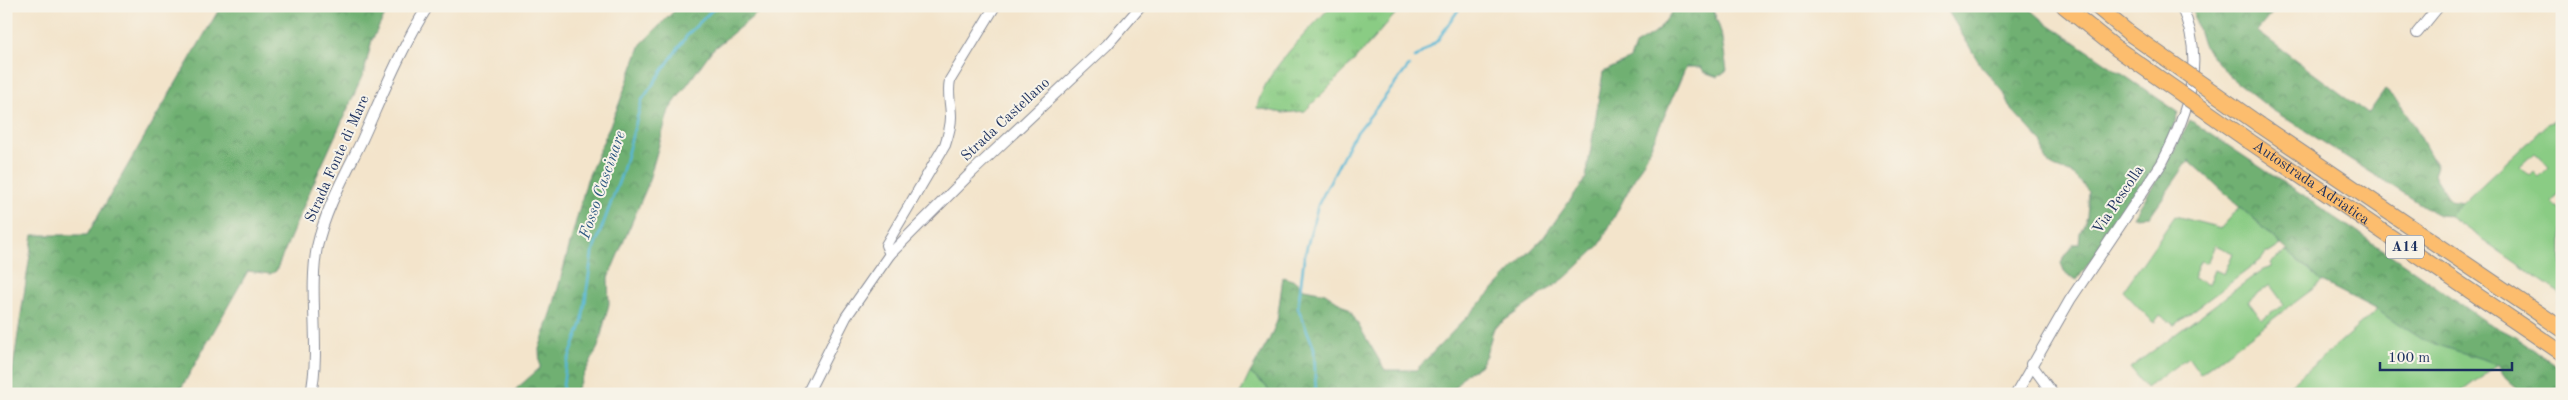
<svg xmlns="http://www.w3.org/2000/svg" width="2568" height="400" font-family="'Old Standard TT',serif">
<style>
.grass{fill:url(#grass-tufts);stroke:#527e71}
.forest{fill:url(#forest-crowns);stroke:#457068}
.garden{fill:#8acc84;stroke:#527e71;fill-rule:evenodd}
.lines{fill:none;stroke-linecap:round;stroke-linejoin:round}
.stream{stroke:#57b8d6;stroke-width:2.5}
.minor-casing{stroke:#878a94;stroke-width:12}
.highway-casing{stroke:#878a94;stroke-width:17}
.minor{stroke:#fff;stroke-width:10}
.highway{stroke:#fcbd6e;stroke-width:15}
.highway-bridge-casing{stroke:#878a94;stroke-width:17;stroke-linecap:butt}
.highway-bridge{stroke:#fcbd6e;stroke-width:15}
.labels{text-anchor:middle;dominant-baseline:central;stroke-width:4;stroke-linejoin:round;paint-order:stroke}
.shield{fill:#f7f3e8;stroke:#5d6a87;stroke-width:1}
.shield-label{font-size:14px;font-weight:bold;fill:#1b2f5e}
.street-label{font-size:15px;fill:#1b2f5e;stroke:#f7f3e8}
.water-label{font-size:16px;font-style:italic;fill:#2d5882;stroke:#f7f3e8}
</style>
<defs>
<pattern id="grass-tufts" width="24" height="20" patternUnits="userSpaceOnUse" patternTransform="scale(1.25)"><rect width="24" height="20" fill="#8acc84"/><path d="M3 7l-1-3M5 7V3M7 7l1-3M15 17l-1-3M17 17v-4M19 17l1-3" fill="none" stroke="#70a66f"/></pattern>
<pattern id="forest-crowns" width="20" height="18" patternUnits="userSpaceOnUse" patternTransform="scale(1.25)"><rect width="20" height="18" fill="#6fb072"/><path d="M2 6a3 3 0 1 1 6 0M12 15a3 3 0 1 1 6 0" fill="none" stroke="#5a9061"/></pattern>
</defs>
<rect width="100%" height="100%" fill="#f7f3e8"/>
<filter id="ink" filterUnits="userSpaceOnUse"><feTurbulence type="fractalNoise" baseFrequency=".02" numOctaves="2"/><feDisplacementMap in="SourceGraphic" scale="10" xChannelSelector="R" yChannelSelector="G"/><feConvolveMatrix kernelMatrix="1 2 1 2 8 2 1 2 1" color-interpolation-filters="sRGB"/></filter>
<filter id="wash" filterUnits="userSpaceOnUse"><feTurbulence type="fractalNoise" baseFrequency=".0096" numOctaves="4" result="noise"/><feDisplacementMap in="SourceGraphic" scale="20" xChannelSelector="R" yChannelSelector="G"/><feGaussianBlur stdDeviation="1.12" result="paint"/><feColorMatrix in="noise" values="0 0 0 0 0 0 0 0 0 0 0 0 0 0 0 0 0 1.4 0 .05"/><feComposite in="paint" operator="in"/></filter>
<g filter="url(#wash)">
<rect width="100%" height="100%" fill="#f3e4cb"/>
<!-- grass -->
<g class="grass">
<path d="M1331,6H1397L1398,11L1344,72L1305,111L1283,113L1257,108C1264,71 1306,34 1331,6Z"/>
<polygon points="1250,373 1266,386 1270,394 1240,394"/>
</g>
<!-- forest -->
<g class="forest">
<polygon points="221,6 397,6 387,11 372,40 364,73 310,191 276,271 270,274 248,271 178,394 9,394 33,235 87,235"/>
<polygon points="679,6 766,6 712,50 669,110 647,187 608,278 609,304 598,347 574,394 516,394 516,389 540,368 539,349 552,311 587,180 619,104 641,44"/>
<polygon points="1676,6 1712,6 1721,32 1727,70 1718,77 1704,72 1701,67 1686,67 1648,153 1599,246 1565,278 1494,328 1486,355 1480,366 1465,374 1450,394 1270,394 1266,386 1250,373 1269,340 1277,321 1283,277 1295,281 1304,289 1325,293 1349,309 1385,370 1416,370 1543,238 1586,178 1603,72 1630,59 1635,45 1658,31"/>
<path d="M1945,6H2027L2044,21L2178,112C2161,173 2112,229 2077,280L2065,273L2061,263L2074,244H2079L2080,233L2087,216L2089,192C2084,187 2079,178 2072,174C2054,166 2042,168 2043,143L2012,110L2003,91L1981,66Z"/>
<path d="M2191,6H2278L2257,31L2368,114L2385,90C2411,110 2420,140 2437,166L2434,175L2451,201L2463,203L2449,216L2438,215L2271,109L2230,77L2203,45Z"/>
<polygon points="2190,120 2391,255 2485,321 2512,335 2561,369 2562,394 2523,394 2505,378 2498,364 2425,341 2377,310 2322,282 2189,160 2150,216 2133,217 2166,166"/>
</g>
<!-- garden -->
<g class="garden">
<path d="M2556,120L2562,131V190L2552,202L2562,211V295L2449,216L2547,124ZM2534,153L2549,167L2539,177L2534,172L2530,176L2520,166Z"/>
<path d="M2240,207L2281,245L2269,253H2266L2261,260L2174,325L2160,315L2154,323L2123,291L2175,216L2221,228ZM2215,245L2233,253L2224,274L2215,270L2209,285L2193,278L2200,261L2207,263Z"/>
<path d="M2287,251L2322,282L2200,374L2188,357L2146,388L2130,368L2263,269L2272,266L2271,263ZM2270,285L2284,304L2262,320L2248,301Z"/>
<polygon points="2377,310 2425,341 2498,364 2458,394 2280,394"/>
</g>
<g class="lines">
<!-- stream -->
<g class="stream">
<polyline points="1415,58 1437,41 1461,6"/>
<polyline points="562,394 565,369 582,323 592,254 622,173 642,100 688,34 716,6"/>
<polyline points="1316,394 1314,348 1298,308 1304,258 1318,205 1351,140 1409,66"/>
</g>
</g>
</g>
<g filter="url(#ink)">
<g class="lines">
<defs>
<g id="minor">
<polyline points="2417,33 2439,6"/>
<path d="M890,254L886,245L945,145C948,136 951,127 951,117C951,104 947,94 950,80L995,6"/>
<polyline points="2031,364 2053,394"/>
<path d="M311,394C321,345 308,295 317,247C325,210 345,175 361,142C382,96 401,48 428,6"/>
<polyline points="807,394 846,317 890,254 972,172 1107,45 1141,6"/>
<path d="M2016,394L2070,300L2162,163C2188,114 2207,60 2181,6"/>
</g>
<g id="highway">
<polyline points="2064,6 2116,48"/>
<polyline points="2096,6 2129,33"/>
<polyline points="2260,125 2562,329"/>
<path id="s1" d="M2249,141L2562,353"/>
</g>
</defs>
<!-- minor casing -->
<use href="#minor" class="minor-casing"/>
<!-- highway casing -->
<use href="#highway" class="highway-casing"/>
<!-- minor -->
<use href="#minor" class="minor"/>
<!-- highway -->
<use href="#highway" class="highway"/>
<defs>
<g id="highway-bridge">
<polyline points="2129,33 2260,125"/>
<polyline points="2116,48 2249,141"/>
</g>
</defs>
<!-- highway-bridge casing -->
<use href="#highway-bridge" class="highway-bridge-casing"/>
<!-- highway-bridge -->
<use href="#highway-bridge" class="highway-bridge"/>
</g>
</g>
<g class="labels">
<!-- shield labels -->
<rect class="shield" x="2386" y="235.5" width="38" height="23" rx="4"/>
<g class="shield-label">
<text x="2405" y="247">A14</text>
</g>
<!-- street labels -->
<g class="street-label">
<text transform="translate(1006 120) rotate(-43)">Strada Castellano</text>
<text transform="translate(338 159) rotate(-66)">Strada Fonte di Mare</text>
<text stroke="none"><textPath href="#s1" startOffset="75">Autostrada Adriatica</textPath></text>
<text transform="translate(2119 200) rotate(-56)">Via Pescolla</text>
</g>
<!-- water labels -->
<g class="water-label">
<text transform="translate(603 185) rotate(-71)">Fosso Cascinare</text>
</g>
</g>
<!-- margin -->
<rect width="2568" height="400" fill="none" stroke="#f7f3e8" stroke-width="25"/>
<!-- scale -->
<path d="M2380 362v8h132v-8" fill="none" stroke="#1b2f5e" stroke-width="2.5"/>
<text x="2388" y="362" font-size="15" fill="#1b2f5e" stroke="#f7f3e8" stroke-width="4" paint-order="stroke">100 m</text>
</svg>
